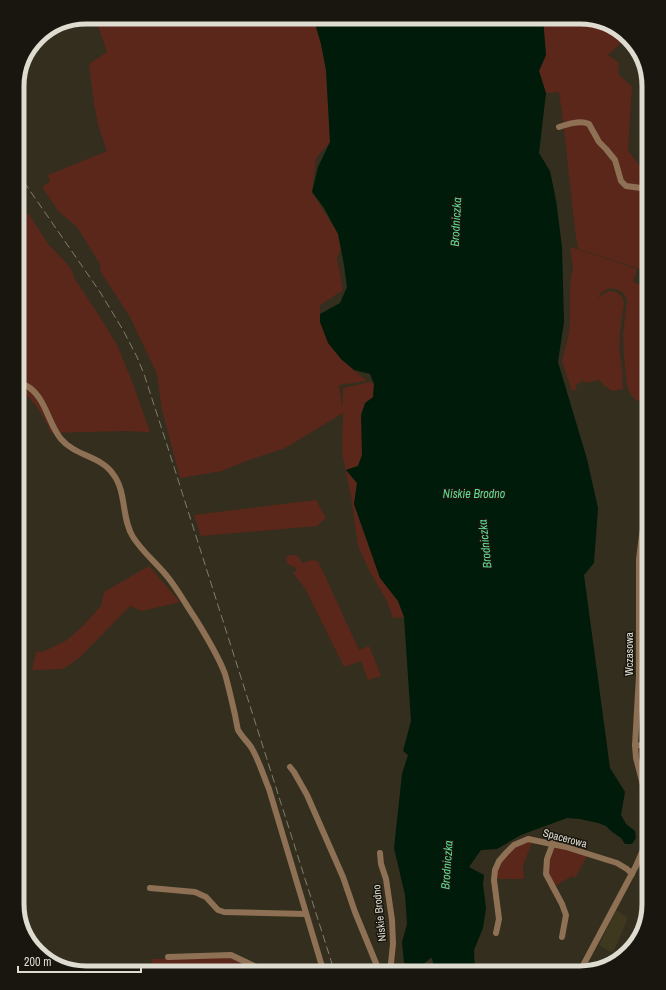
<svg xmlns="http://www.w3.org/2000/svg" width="666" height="990" font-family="'Archivo Narrow',sans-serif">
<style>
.built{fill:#3e381f}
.green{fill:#5c271b}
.water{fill:#001b0a}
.pier{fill:#332e1d}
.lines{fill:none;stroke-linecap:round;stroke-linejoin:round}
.minor{stroke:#8e7054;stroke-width:6}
.rail{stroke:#817d6f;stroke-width:1;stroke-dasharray:8 4;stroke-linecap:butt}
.labels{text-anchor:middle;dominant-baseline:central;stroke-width:3;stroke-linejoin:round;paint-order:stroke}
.street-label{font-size:11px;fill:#dedbd0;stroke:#18160e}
.water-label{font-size:12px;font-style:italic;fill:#61dd92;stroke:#18160e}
.rim{fill:none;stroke:#dedbd0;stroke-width:5}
</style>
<rect width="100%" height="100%" fill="#332e1d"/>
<!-- built -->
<polygon class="built" points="616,910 628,918 613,953 599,945"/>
<!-- green -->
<g class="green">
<path d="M584,17L602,23L625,39L608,55L619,63L618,74L632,87L628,151L649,177V203L644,210L647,236H649V272L578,249C570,197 567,144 559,92L546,93L539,71L546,55L543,18Z"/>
<polygon points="314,20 321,44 326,70 330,142 316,158 312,192 338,234 341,249 337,258 343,290 320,305 320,322 341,359 367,381 339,385 342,408 343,388 371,382 374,384 373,397 362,455 358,466 346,470 357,483 354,504 380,578 398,601 404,617 393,618 386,599 370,572 358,546 351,496 342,452 343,413 285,448 249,460 222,471 180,478 162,410 157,374 130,317 100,271 101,266 77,227 59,212 42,187 50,181 48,175 107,151 98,125 94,103 89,64 107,52 97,22"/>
<path d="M28,213L49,245L70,267L75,279L100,317L118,347L133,384L150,432L124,431L51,433C44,415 33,399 17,387V226Z"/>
<path d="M570,247L637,269L633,282L649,288V398H646L637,401L632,396L627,387L624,357L623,335L627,301C624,286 604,284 598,298C601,296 605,292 609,291C617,290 623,296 624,303L620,331L619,348L623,376L622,379L623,389L612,391L605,386L599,380L585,383L582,379L581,383L576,384L577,389L572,391L562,361L568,338L570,324V292L571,279L573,268Z"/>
<polygon points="316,500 326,518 317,526 201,536 194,515"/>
<path d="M290,555C297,555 299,556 302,563L313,560L318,561L359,650L369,646L381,676L368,680L361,661L344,667L305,588L293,573L297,570L295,567C289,566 287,564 286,557Z"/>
<polygon points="149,566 180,602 142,611 130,606 80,657 63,669 32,670 36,652 45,651 67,640 84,625 101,606 104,592"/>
<polygon points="639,750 649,750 649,797 640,763"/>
<path d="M532,842L523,866L524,879H498L496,874C500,863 508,849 520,844C523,843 528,842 532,842Z"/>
<path d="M555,847L587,856L575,878L572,876L555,886C553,883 550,879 549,875C547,868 550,852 555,847Z"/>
<polygon points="226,957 242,962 264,973 155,973 151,959"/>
</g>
<!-- water -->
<polygon class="water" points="543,18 546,55 539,71 546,93 539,153 550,171 556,200 562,247 564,322 558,362 587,459 598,508 594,563 584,575 610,768 625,792 621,815 626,824 635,831 636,838 632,844 625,844 621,838 611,831 606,826 598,823 580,819 567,818 521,835 497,849 481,850 469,867 484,875 483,884 486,908 483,928 474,950 475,973 405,973 407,971 407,967 404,962 402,942 407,924 405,895 394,848 402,774 408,755 403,751 411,721 404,617 398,601 380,578 354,504 357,483 346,470 358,466 362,455 361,415 365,403 373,397 374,384 370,374 354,370 341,359 328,343 320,322 320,314 340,303 347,287 344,265 338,234 324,208 312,192 318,167 330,142 326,70 321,44 314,20"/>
<!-- pier -->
<polygon class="pier" points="431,958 432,958 435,973 430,973 429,966 426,965 415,973 412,973"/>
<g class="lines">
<!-- minor -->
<g class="minor">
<path d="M559,127C568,124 580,120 589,124L599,142L606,149L615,160L621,181L626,186L649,189"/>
<path d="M17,380C21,383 26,385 30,388C46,400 49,425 61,439C75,456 101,456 113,474C127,492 121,518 133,537C143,553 159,565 170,580C179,592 187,606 195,618C206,636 218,655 225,674C229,688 232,702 235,715C236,720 237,726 238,730C242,737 247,741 251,747C259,760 263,775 269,789L324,973"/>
<polyline points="639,572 649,581"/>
<polyline points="639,592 649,589"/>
<polyline points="635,745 649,746"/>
<polyline points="290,767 294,772 307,795 343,877 355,912 380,973"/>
<polyline points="649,808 636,758 635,745 639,676 639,559 642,535 649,500"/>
<polyline points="553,843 547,859 546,874 562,904 566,915 562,937"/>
<polyline points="380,853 381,864 386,879 392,920 393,944 390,973"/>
<polyline points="150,888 195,892 206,897 218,910 224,912 305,914"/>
<polyline points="496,933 499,919 494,880 495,870 499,861 506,853 514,845 528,839 566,847 617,863 627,869 632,874"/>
<polyline points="168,957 231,955 269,973"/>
<polyline points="612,965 616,962"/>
<polyline points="579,973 636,866 649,836 649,834"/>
</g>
<!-- rail -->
<polyline class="rail" points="17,172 100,292 123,330 137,357 144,374 167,445 335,973"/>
</g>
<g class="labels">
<!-- street labels -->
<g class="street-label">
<text transform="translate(629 654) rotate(-90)">Wczasowa</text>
<text transform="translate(565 838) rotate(15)">Spacerowa</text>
<text transform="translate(379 913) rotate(-96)">Niskie Brodno</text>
</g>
<!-- water labels -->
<g class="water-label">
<text transform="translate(456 222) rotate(-87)">Brodniczka</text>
<text x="474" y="494">Niskie Brodno</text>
<text transform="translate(485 544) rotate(-96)">Brodniczka</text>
<text transform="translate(447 865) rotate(-86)">Brodniczka</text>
</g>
</g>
<!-- crop -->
<path d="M0 0H666V990H0ZM86 24H580A62 62 0 0 1 642 86V904A62 62 0 0 1 580 966H86A62 62 0 0 1 24 904V86A62 62 0 0 1 86 24Z" fill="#18160e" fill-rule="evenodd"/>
<path class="rim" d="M86 24H580A62 62 0 0 1 642 86V904A62 62 0 0 1 580 966H86A62 62 0 0 1 24 904V86A62 62 0 0 1 86 24Z"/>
<!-- scale -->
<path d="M18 966v6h123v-6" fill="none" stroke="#dedbd0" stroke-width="2"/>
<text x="24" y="966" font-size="12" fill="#dedbd0" stroke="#18160e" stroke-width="3" paint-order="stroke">200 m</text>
</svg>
